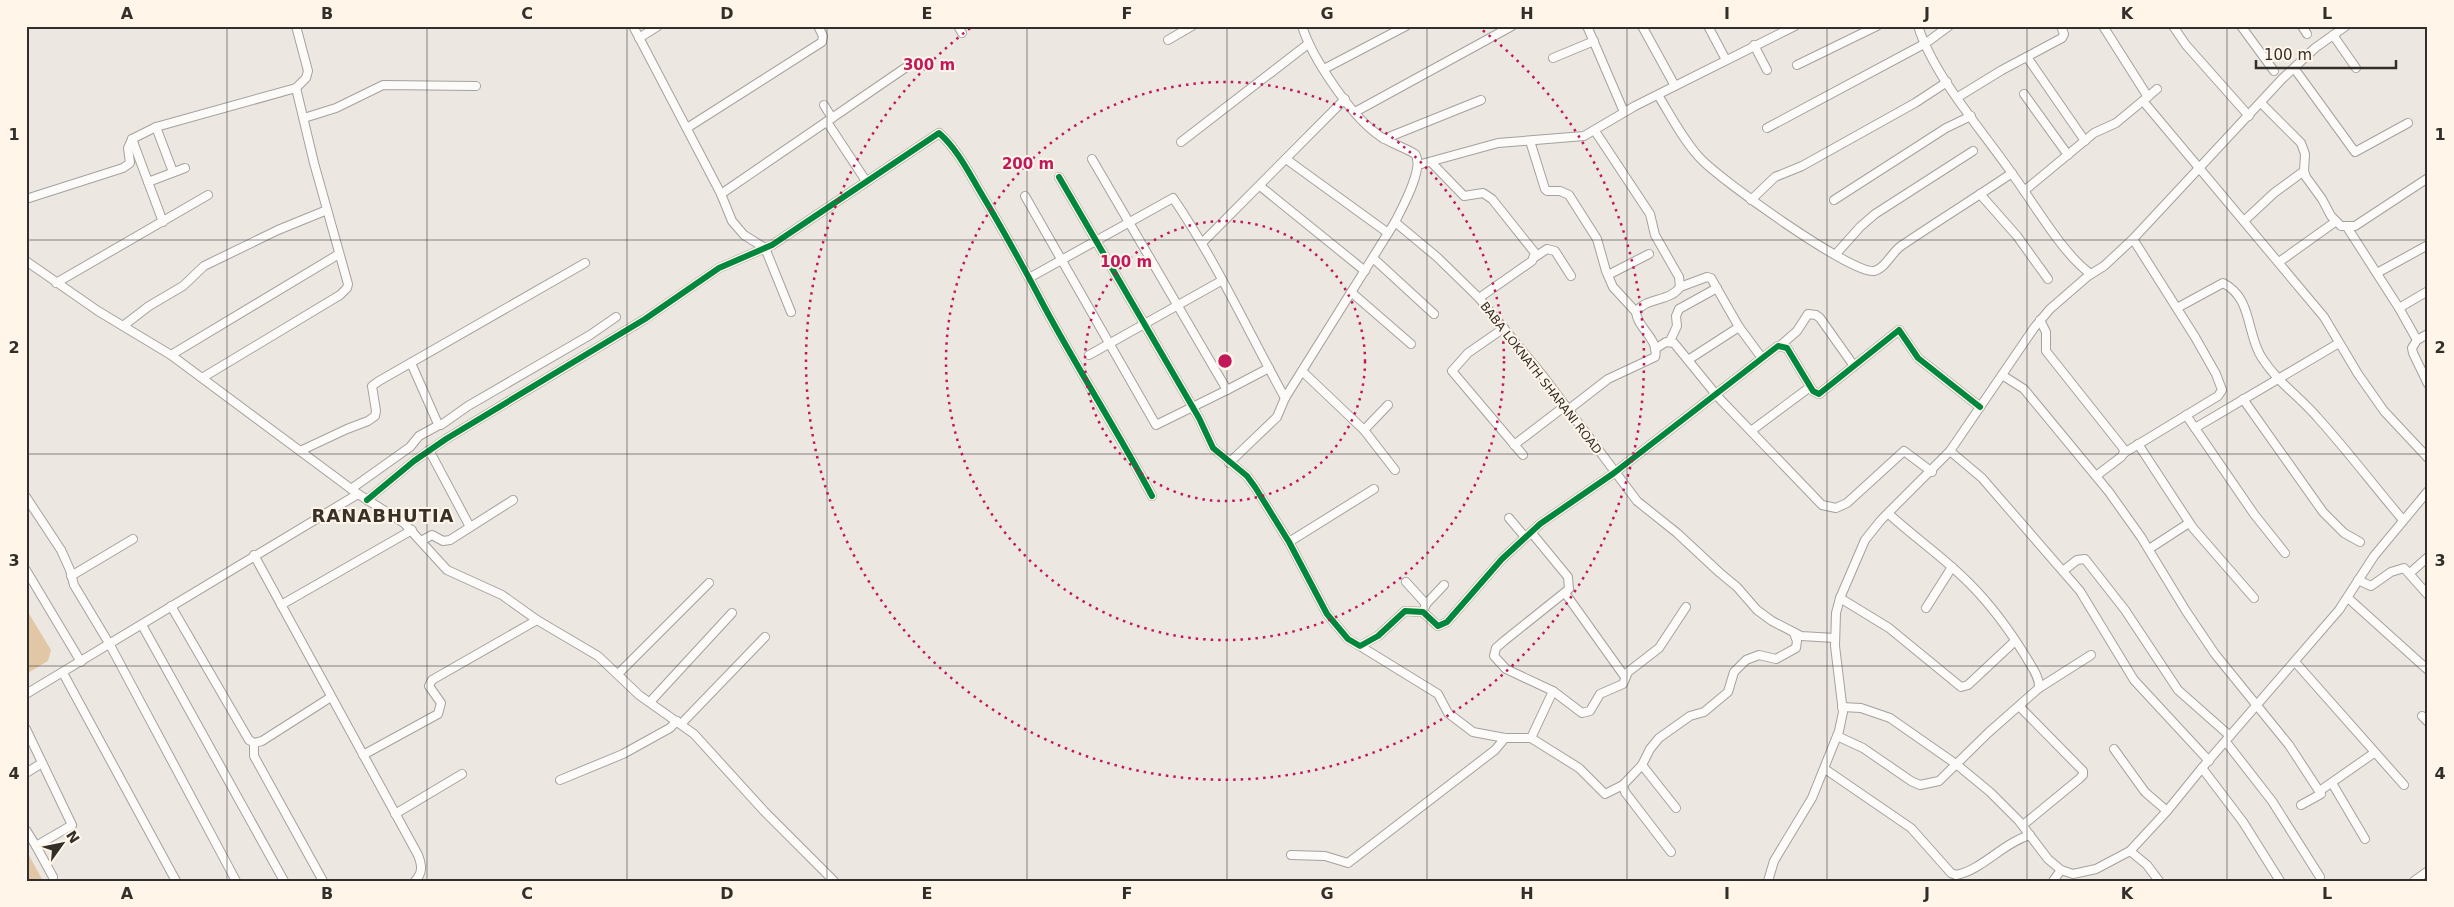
<svg xmlns="http://www.w3.org/2000/svg" width="2454" height="907" font-family="'DejaVu Sans',sans-serif">
<style>
.water{fill:#e2c7a6}
.lines{fill:none;stroke-linecap:round;stroke-linejoin:round}
.minor-casing{stroke:#a5a19c;stroke-width:10}
.minor{stroke:#fcfbfa;stroke-width:8}
.cycleway-casing{stroke:#fff5e9;stroke-width:9}
.cycleway{stroke:#00873e;stroke-width:6}
.grid{fill:none;stroke:#322e2a;stroke-width:1;stroke-opacity:0.55}
.ring{fill:none;stroke:#c2185b;stroke-width:2.5;stroke-dasharray:2.5 5}
.labels{text-anchor:middle;dominant-baseline:central;stroke-width:4;stroke-linejoin:round;paint-order:stroke}
.street-label{font-size:12px;fill:#322e2a;stroke:#fff5e9}
.district-label{font-size:18px;font-weight:bold;letter-spacing:1px;fill:#393128;stroke:#fff5e9}
.centre{fill:#c2185b;stroke:#fff5e9;stroke-width:2.5}
.ring-label{font-size:15px;text-anchor:middle;font-weight:bold;fill:#c2185b;stroke:#fff5e9;stroke-width:4;stroke-linejoin:round;paint-order:stroke}
.neatline{fill:none;stroke:#322e2a;stroke-width:2}
.grid-label{font-size:16px;text-anchor:middle;font-weight:bold;fill:#322e2a}
</style>
<rect width="100%" height="100%" fill="#ece7e1"/>
<!-- water -->
<g class="water">
<polygon points="26,609 51,650 48,661 26,674"/>
<polygon points="26,850 43,881 26,881"/>
</g>
<g class="lines">
<defs>
<g id="minor">
<polyline points="633,26 721,194 732,221 744,235 765,248 791,312"/>
<polyline points="958,26 962,33"/>
<polyline points="1587,26 1624,112"/>
<polyline points="1642,26 1675,86"/>
<polyline points="1708,26 1726,60"/>
<path d="M1918,26C1934,77 1983,131 2013,175C2033,202 2064,256 2091,274"/>
<polyline points="2103,26 2148,97"/>
<polyline points="2173,26 2186,45 2249,116"/>
<polyline points="2241,26 2274,71"/>
<polyline points="2302,26 2307,34"/>
<polyline points="2333,35 2356,68"/>
<polyline points="639,38 658,26"/>
<polyline points="1168,40 1192,26"/>
<polyline points="1754,45 1767,70"/>
<polyline points="2027,57 2085,141"/>
<polyline points="1553,58 1594,41"/>
<polyline points="1797,65 1877,26"/>
<polyline points="2294,68 2355,152 2408,123"/>
<polyline points="1324,69 1406,26"/>
<polyline points="2024,94 2068,155"/>
<path d="M1658,95C1671,116 1683,140 1700,158C1719,179 1851,274 1874,271C1885,269 1892,252 1901,246C1938,221 1975,198 2012,173"/>
<polyline points="1958,97 2002,70 2062,38 2064,34 2061,26"/>
<polyline points="2143,101 2324,317 2358,374 2384,411 2428,458"/>
<polyline points="2261,103 2301,143 2305,154 2304,171 2306,177 2322,199 2331,216 2341,226 2355,226 2428,178"/>
<polyline points="824,105 832,118"/>
<polyline points="1355,112 1512,26"/>
<polyline points="304,118 336,108 383,85 476,86"/>
<polyline points="827,122 866,181"/>
<polyline points="156,127 173,172"/>
<polyline points="687,128 822,42 823,36 818,26"/>
<polyline points="1767,128 1926,43 1949,26"/>
<polyline points="132,139 163,222"/>
<polyline points="1384,139 1481,100"/>
<polyline points="1530,141 1545,189 1547,191 1560,191 1569,195 1597,239 1606,271 1613,287 1636,312"/>
<polyline points="1181,142 1308,44"/>
<polyline points="1092,159 1227,390 1269,368"/>
<polyline points="1286,159 1388,233"/>
<polyline points="1431,162 1464,196 1483,193 1492,199 1535,253 1532,261 1479,298"/>
<polyline points="1418,165 1498,143 1584,136 1635,106 1795,26"/>
<polyline points="1059,177 1199,418 1213,448 1247,476 1255,487 1289,542 1327,614 1348,639 1360,646 1378,636 1405,611 1423,612 1438,626 1447,622 1502,559 1540,524 1614,473 1778,346 1787,348 1813,391 1819,394 1899,330 1918,358 1980,407"/>
<polyline points="148,182 185,168"/>
<polyline points="1260,186 1365,271"/>
<polyline points="2024,191 2094,133 2116,123 2157,89"/>
<polyline points="721,194 905,68"/>
<polyline points="1980,194 2017,236 2048,279"/>
<polyline points="1025,196 1156,425 1227,390"/>
<polyline points="26,199 123,168 130,163 128,148 132,139 156,127 296,88 306,78 308,71 296,26"/>
<polyline points="1751,200 1775,177 1802,166 1915,103 1947,82"/>
<polyline points="1834,200 1946,128 1971,116"/>
<polyline points="2244,221 2274,193 2304,171"/>
<polyline points="1395,222 1437,257 1479,298 1543,376 1637,501 1677,533 1720,573 1737,587 1757,610 1772,621 1801,636 1835,638"/>
<polyline points="2347,227 2399,308 2417,340 2412,348 2413,353 2428,384"/>
<polyline points="1203,242 1345,99"/>
<polyline points="1836,254 1860,227 1875,214 1973,151"/>
<polyline points="1535,257 1547,249 1555,251 1571,276"/>
<polyline points="1373,258 1434,314"/>
<polyline points="26,261 98,311 171,355 358,494 404,523 447,570 502,595 537,620 598,656 639,695 694,734 764,811 834,881"/>
<polyline points="2279,262 2335,222"/>
<polyline points="2377,273 2428,245"/>
<polyline points="1608,275 1649,254"/>
<path d="M1029,278L1173,198C1216,261 1248,331 1285,398"/>
<polyline points="56,283 208,195"/>
<polyline points="1680,287 1707,277 1711,278 1739,327 1762,358"/>
<polyline points="1351,292 1411,344"/>
<path d="M2177,308L2223,283C2253,298 2246,334 2262,358C2278,383 2298,395 2317,417C2347,450 2374,486 2403,520"/>
<polyline points="2399,308 2428,291"/>
<polyline points="2040,320 2046,332 2046,351 2123,448 2124,453 2121,457 2096,476"/>
<polyline points="123,326 149,306 183,286 204,266 278,230 327,210"/>
<polyline points="1504,328 1468,353 1452,371 1523,455"/>
<polyline points="2417,340 2428,334"/>
<polyline points="1670,341 1677,326 1676,316 1679,309 1717,288"/>
<polyline points="1781,345 1797,331 1808,314 1816,315 1820,318 1854,366"/>
<polyline points="1655,349 1666,342 1674,343 1718,397 1822,505 1836,508 1847,503 1904,451 1932,472"/>
<polyline points="171,355 339,254"/>
<polyline points="1089,355 1221,281"/>
<polyline points="1688,360 1739,327"/>
<polyline points="411,363 438,424 441,425 468,406 590,335 616,317"/>
<polyline points="1302,371 1364,430 1395,470"/>
<polyline points="2002,375 2024,389 2109,492 2141,537 2186,611 2215,654 2289,745 2321,794 2301,805"/>
<polyline points="202,378 340,295 347,288 348,284 314,163 296,88"/>
<polyline points="2243,399 2323,512 2344,533 2360,542"/>
<path d="M1568,410L1608,379L1655,357C1660,340 1637,328 1636,312C1646,297 1670,302 1680,287L1679,277L1655,235L1650,214L1595,131"/>
<polyline points="2186,415 2254,514 2285,553"/>
<polyline points="2195,428 2339,343"/>
<polyline points="1364,430 1388,405"/>
<polyline points="1751,431 1810,387"/>
<polyline points="2138,444 2193,528 2254,598"/>
<polyline points="1514,445 1565,406"/>
<polyline points="429,450 470,527"/>
<polyline points="300,451 347,429 368,421 375,416 376,411 372,386 379,381 585,263"/>
<polyline points="1950,451 1982,478 2080,591 2134,680 2209,761"/>
<polyline points="2124,453 2218,396 2222,390 2216,374 2195,337 2133,239"/>
<path d="M1229,463L1277,417L1285,398L1395,222C1402,208 1425,167 1415,154C1402,146 1388,143 1377,134C1350,114 1312,58 1302,26"/>
<polyline points="351,489 410,447 419,436 439,425"/>
<polyline points="26,497 61,550 70,570 74,585 110,645 236,881"/>
<path d="M367,500L414,461L446,439L645,319L719,268L772,245L939,133C956,148 967,169 978,188C1002,228 1024,268 1045,308C1079,371 1118,432 1152,496"/>
<polyline points="1509,518 1525,537"/>
<polyline points="1531,532 1568,577 1569,589 1504,641 1496,648 1494,656 1506,669 1553,691 1582,713 1590,711 1600,694 1623,684 1628,672 1659,648 1686,607"/>
<polyline points="421,541 432,535 443,541 450,540 513,500"/>
<polyline points="1289,542 1374,489"/>
<polyline points="2149,549 2189,523"/>
<path d="M254,555L418,855C422,865 423,873 415,881"/>
<polyline points="26,570 81,662"/>
<polyline points="2063,571 2077,560 2085,559 2125,610 2178,690 2230,736"/>
<polyline points="2410,573 2428,557"/>
<polyline points="71,576 133,539"/>
<polyline points="2358,580 2371,586 2391,572 2404,568 2428,595"/>
<polyline points="1406,582 1426,604 1423,612"/>
<polyline points="1565,593 1625,677"/>
<polyline points="1840,598 1889,628 1961,687 1968,685 2015,641"/>
<polyline points="2348,598 2428,670"/>
<polyline points="1426,604 1444,585"/>
<polyline points="281,605 412,530"/>
<polyline points="171,606 249,740 254,743 262,741 331,697"/>
<polyline points="1926,608 1952,567"/>
<polyline points="142,625 284,881"/>
<polyline points="1360,646 1438,694 1448,713 1473,732 1505,738 1531,738 1579,768 1605,794 1623,785"/>
<polyline points="2296,663 2404,785"/>
<polyline points="63,673 176,881"/>
<polyline points="618,674 709,583"/>
<polyline points="2039,688 2091,655"/>
<polyline points="26,694 358,494"/>
<polyline points="650,702 732,613"/>
<polyline points="2019,706 2083,771 2083,775 2079,779 2023,825"/>
<polyline points="1842,707 1861,708 1890,718 1956,764 1990,792 2019,821 2048,859 2061,870 2073,874 2096,869 2130,851 2167,811 2202,768 2339,610 2374,556 2428,491"/>
<polyline points="2422,716 2428,722"/>
<polyline points="681,724 765,637"/>
<polyline points="26,729 72,825 36,846 53,877"/>
<path d="M1837,736L1863,748L1911,781L1920,785L1939,781L1988,733L2039,688C2040,677 2031,666 2026,657C2010,631 1991,605 1970,584C1945,558 1915,538 1889,514"/>
<polyline points="1531,738 1553,691"/>
<polyline points="2226,742 2272,801 2320,877"/>
<polyline points="254,743 254,756 323,881"/>
<polyline points="2114,749 2145,792 2167,811"/>
<polyline points="363,755 438,714 441,703 429,686 432,680 537,620"/>
<polyline points="1642,765 1676,808"/>
<polyline points="2202,768 2243,822 2280,881"/>
<path d="M1825,769L1911,828L1951,873L1956,875C1982,870 2003,843 2030,835"/>
<polyline points="26,773 42,763"/>
<polyline points="560,780 623,754 670,728 677,721"/>
<polyline points="2332,783 2365,839"/>
<polyline points="2321,790 2374,753"/>
<polyline points="395,814 462,774"/>
<polyline points="26,830 36,846"/>
<polyline points="2130,851 2147,865 2159,881"/>
<polyline points="1671,852 1625,792 1623,785 1642,765 1650,749 1659,738 1690,716 1704,712 1728,692 1734,672 1746,660 1759,655 1776,659 1796,648 1797,641 1794,633"/>
<polyline points="1291,855 1325,856 1348,863 1495,750 1505,738"/>
<polyline points="1768,881 1774,861 1812,798 1839,731 1843,712 1835,646 1836,613 1840,598 1865,540 1881,520 1950,451 2034,328 2050,309 2088,276 2104,266 2133,239 2282,79 2315,48 2346,26"/>
<polyline points="2053,881 2061,870"/>
<polyline points="2414,881 2428,871"/>
</g>
</defs>
<!-- minor casing -->
<use href="#minor" class="minor-casing"/>
<!-- minor -->
<use href="#minor" class="minor"/>
<defs>
<g id="cycleway">
<polyline points="1059,177 1199,418 1213,448 1247,476 1255,487 1289,542 1327,614 1348,639 1360,646 1378,636 1405,611 1423,612 1438,626 1447,622 1502,559 1540,524 1614,473 1778,346 1787,348 1813,391 1819,394 1899,330 1918,358 1980,407"/>
<path d="M367,500L414,461L446,439L645,319L719,268L772,245L939,133C956,148 967,169 978,188C1002,228 1024,268 1045,308C1079,371 1118,432 1152,496"/>
</g>
</defs>
<!-- cycleway casing -->
<use href="#cycleway" class="cycleway-casing"/>
<!-- cycleway -->
<use href="#cycleway" class="cycleway"/>
</g>
<!-- grid -->
<path class="grid" d="M227,26V881M427,26V881M627,26V881M827,26V881M1027,26V881M1227,26V881M1427,26V881M1627,26V881M1827,26V881M2027,26V881M2227,26V881M26,240H2428M26,454H2428M26,666H2428"/>
<!-- distance rings -->
<g class="ring">
<circle cx="1225" cy="361" r="140"/>
<circle cx="1225" cy="361" r="279"/>
<path d="M1477 26A419 419 0 1 1 973 26"/>
</g>
<g class="labels">
<!-- street labels -->
<g class="street-label">
<text transform="translate(1541 378) rotate(52)">BABA LOKNATH SHARANI ROAD</text>
</g>
<!-- district labels -->
<g class="district-label">
<text x="383" y="515">RANABHUTIA</text>
</g>
</g>
<circle cx="1225" cy="361" r="8" class="centre"/>
<g class="ring-label">
<text x="929" y="70">300 m</text>
<text x="1028" y="169">200 m</text>
<text x="1126" y="267">100 m</text>
</g>
<!-- border -->
<rect width="2454" height="907" fill="none" stroke="#fff5e9" stroke-width="55"/>
<!-- north arrow -->
<g transform="translate(62 844) rotate(57)" stroke="#fff5e9" stroke-width="4" paint-order="stroke">
<path d="M0-4L9 19L0 12L-9 19Z" fill="#322e2a"/>
<text y="-8" font-size="14" font-weight="bold" text-anchor="middle" fill="#322e2a">N</text>
</g>
<!-- scale -->
<path d="M2256 60v8h140v-8" fill="none" stroke="#322e2a" stroke-width="2.5"/>
<text x="2264" y="60" font-size="15" fill="#322e2a" stroke="#fff5e9" stroke-width="4" paint-order="stroke">100 m</text>
<rect x="28" y="28" width="2398" height="852" class="neatline"/>
<g class="grid-label">
<text x="127" y="19">A</text>
<text x="327" y="19">B</text>
<text x="527" y="19">C</text>
<text x="727" y="19">D</text>
<text x="927" y="19">E</text>
<text x="1127" y="19">F</text>
<text x="1327" y="19">G</text>
<text x="1527" y="19">H</text>
<text x="1727" y="19">I</text>
<text x="1927" y="19">J</text>
<text x="2127" y="19">K</text>
<text x="2327" y="19">L</text>
<text x="14" y="140">1</text>
<text x="2440" y="140">1</text>
<text x="14" y="353">2</text>
<text x="2440" y="353">2</text>
<text x="14" y="566">3</text>
<text x="2440" y="566">3</text>
<text x="14" y="779">4</text>
<text x="2440" y="779">4</text>
<text x="127" y="899">A</text>
<text x="327" y="899">B</text>
<text x="527" y="899">C</text>
<text x="727" y="899">D</text>
<text x="927" y="899">E</text>
<text x="1127" y="899">F</text>
<text x="1327" y="899">G</text>
<text x="1527" y="899">H</text>
<text x="1727" y="899">I</text>
<text x="1927" y="899">J</text>
<text x="2127" y="899">K</text>
<text x="2327" y="899">L</text>
</g>
</svg>
